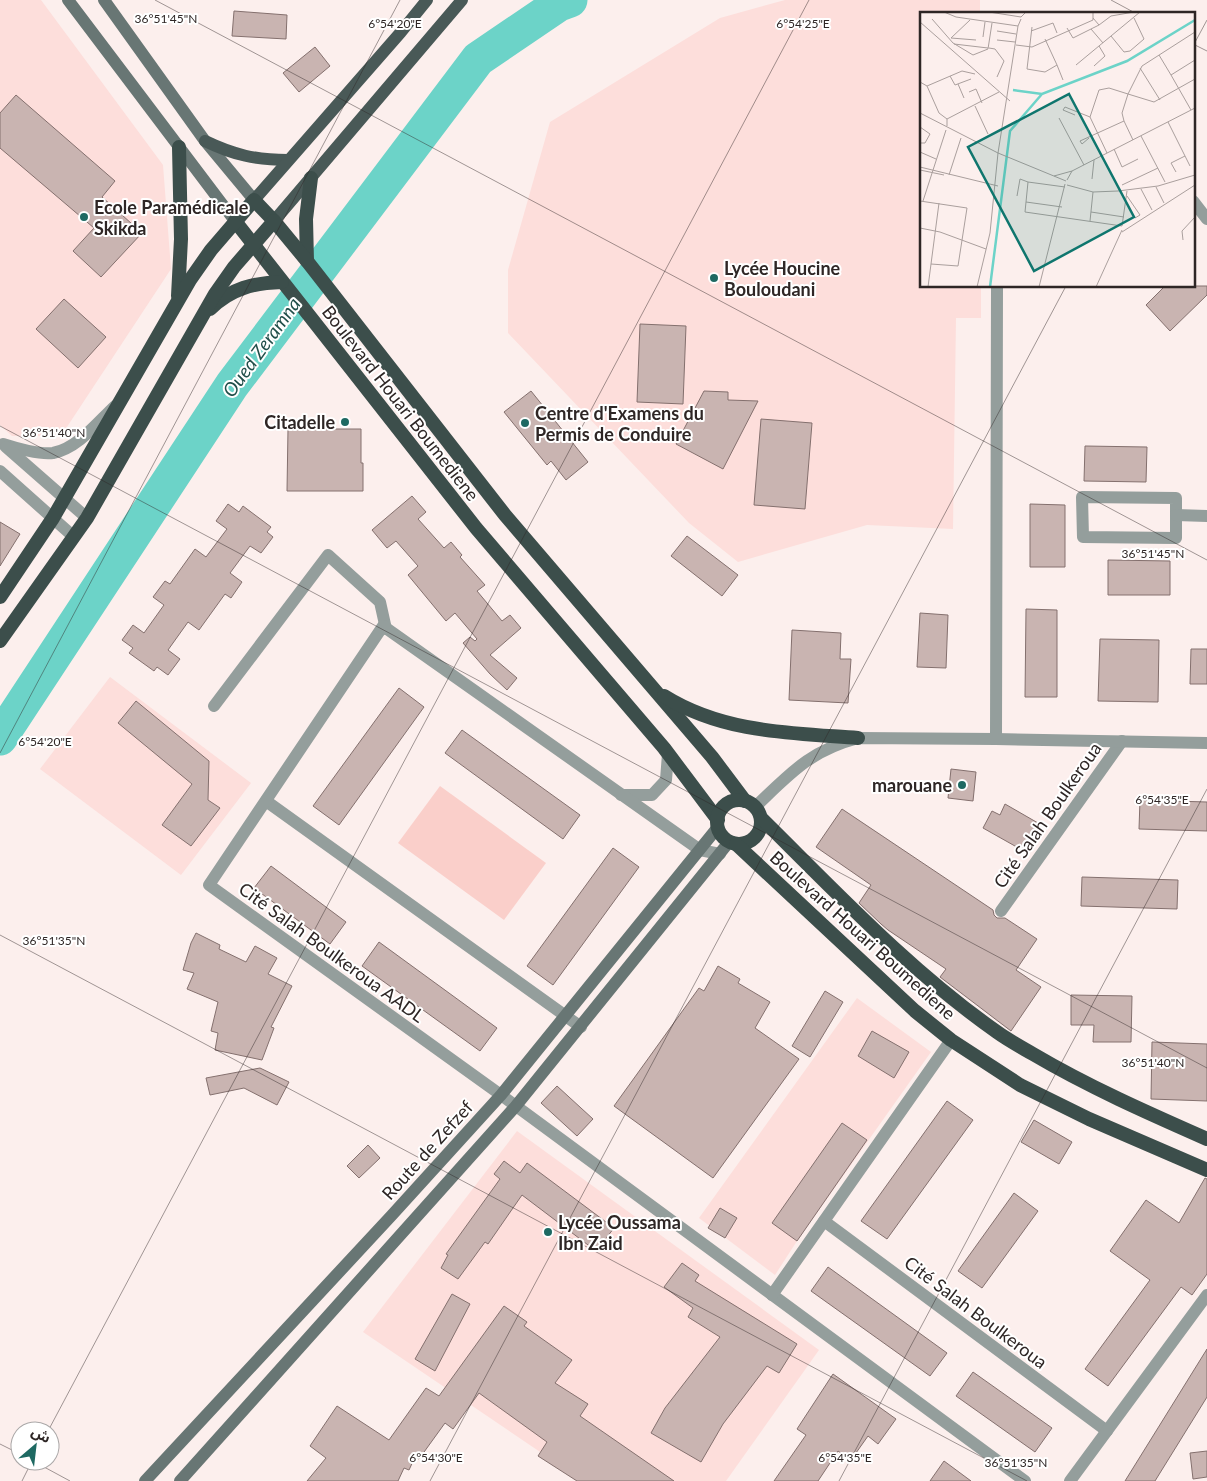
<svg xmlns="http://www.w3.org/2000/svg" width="1207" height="1481" font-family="Lato,'Noto Sans Arabic',sans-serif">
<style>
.built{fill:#fddedb}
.green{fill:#facfca}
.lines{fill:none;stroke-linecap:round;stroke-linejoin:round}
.river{stroke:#6cd3c8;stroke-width:35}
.building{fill:#c9b4b1;stroke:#84706e}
.minor{stroke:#949e9c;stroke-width:12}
.tertiary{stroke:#949e9c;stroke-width:12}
.secondary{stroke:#687674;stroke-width:12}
.primary{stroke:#495957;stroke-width:12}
.trunk{stroke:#3c4e4b;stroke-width:14}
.ticks{fill:none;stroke:#2e2625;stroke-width:1;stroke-opacity:0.45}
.poi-dot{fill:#1e6962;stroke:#fff;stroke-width:2}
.labels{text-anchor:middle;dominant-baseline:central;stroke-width:4;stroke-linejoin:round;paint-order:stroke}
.poi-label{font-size:18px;font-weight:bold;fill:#2e2625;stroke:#fff;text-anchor:start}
.street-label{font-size:18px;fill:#2e2625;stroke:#fff}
.water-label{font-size:19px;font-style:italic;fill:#214f4a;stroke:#fff}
.inset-river{fill:none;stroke:#6cd3c8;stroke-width:2.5}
.inset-road{fill:none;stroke:#aa9f9d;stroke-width:1}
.view{fill:#0f766e;fill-opacity:0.15;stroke:#0f766e;stroke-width:2.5}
.inset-edge{fill:none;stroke:#2e2625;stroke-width:2.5}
.ticks-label{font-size:12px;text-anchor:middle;fill:#2e2625;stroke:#fff;stroke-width:4;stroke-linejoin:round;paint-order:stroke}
</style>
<rect width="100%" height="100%" fill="#fcefed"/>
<!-- built -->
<g class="built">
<polygon points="0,0 41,0 163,165 171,269 61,436 12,436 0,425"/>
<polygon points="785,0 980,0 980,14 921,14 921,286 981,286 981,318 956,318 953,529 867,525 738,562 689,523 508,333 508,270 550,122 720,18"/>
<polygon points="110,677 251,783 181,875 40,769"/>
<polygon points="857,998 931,1052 797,1241 775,1275 699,1218"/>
<polygon points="517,1131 819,1350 726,1481 583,1481 363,1332"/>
</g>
<!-- green -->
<polygon class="green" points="440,786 546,863 504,920 398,843"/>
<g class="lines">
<!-- river -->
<polyline class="river" points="0,738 232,385 478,59 559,4 570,0"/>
</g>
<!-- building -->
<g class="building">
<polygon points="234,11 287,15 286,39 232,36"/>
<polygon points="315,47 330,66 299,92 283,73"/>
<polygon points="16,95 115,181 102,197 142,233 101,277 73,251 94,228 0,148 0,113"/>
<polygon points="1165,286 1207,286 1207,295 1170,331 1146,305"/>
<polygon points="64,299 106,337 78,368 36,329"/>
<polygon points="640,324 686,326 683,404 637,402"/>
<polygon points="531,391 588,462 566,480 551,461 547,465 504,412"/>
<polygon points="704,391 728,392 728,400 758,401 723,469 676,444"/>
<polygon points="761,419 812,423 805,509 754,505"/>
<polygon points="288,429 361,429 361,463 363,463 363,491 287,491"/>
<polygon points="1085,446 1147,447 1146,482 1084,481"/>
<polygon points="412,496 426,512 418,519 444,548 451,542 462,555 460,557 485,585 477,591 502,621 510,615 521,628 490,655 517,678 507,690 490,674 463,643 470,637 475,641 477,639 455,613 446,621 408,575 418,566 396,541 387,548 372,530"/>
<polygon points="228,504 239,512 243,506 271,527 267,532 273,537 261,553 250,546 230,573 242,582 231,598 225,594 199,630 188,622 168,650 180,659 168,675 157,667 154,671 129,653 133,648 122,640 133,625 144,633 164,605 153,597 165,581 170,584 195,549 206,557 227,529 216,521"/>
<polygon points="1030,504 1065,505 1065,567 1030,567"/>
<polygon points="0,522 20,534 0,566"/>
<polygon points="687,536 738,575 722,596 671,556"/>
<polygon points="1108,560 1170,561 1170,595 1108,595"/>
<polygon points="1026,609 1057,610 1057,697 1025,697"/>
<polygon points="920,613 948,615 946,668 917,667"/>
<polygon points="792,630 841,633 840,659 851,659 848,703 789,700"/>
<polygon points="1100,639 1159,640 1158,702 1098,701"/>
<polygon points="1191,649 1207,649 1207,684 1190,684"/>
<polygon points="399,688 424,707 339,825 313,806"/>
<polygon points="136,701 209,761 208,800 220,808 191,846 162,825 192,784 118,723"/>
<polygon points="462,730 580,815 563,839 445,753"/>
<polygon points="951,769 976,772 973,801 948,798"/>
<polygon points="1140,800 1207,802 1207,831 1139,829"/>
<polygon points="1005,804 1038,823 1022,850 983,828 992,811 1000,815"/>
<polygon points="842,809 993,910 994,915 997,918 1005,918 1037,939 1016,970 1041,987 1011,1031 940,977 946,969 888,930 881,924 859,903 871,885 816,847"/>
<polygon points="613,848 639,867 553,985 527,966"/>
<polygon points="271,866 346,922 330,944 254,888"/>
<polygon points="1082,877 1178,880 1177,909 1081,906"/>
<polygon points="196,933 220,945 219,949 246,962 255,946 277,958 268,974 292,986 271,1027 274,1028 262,1060 215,1050 218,1033 211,1031 218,1002 187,989 194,973 183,970 191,943"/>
<polygon points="379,942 497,1028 480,1051 362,966"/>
<polygon points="718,966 740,979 738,983 770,1002 755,1028 799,1059 713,1178 614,1106 699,988 704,991"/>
<polygon points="825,991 843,1002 810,1057 792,1046"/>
<polygon points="1071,995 1132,996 1131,1042 1093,1042 1094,1025 1071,1025"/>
<polygon points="872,1031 909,1052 894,1078 858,1056"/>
<polygon points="1152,1042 1207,1044 1207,1101 1151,1099"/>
<polygon points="260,1068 289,1082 277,1105 244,1088 210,1095 206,1078"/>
<polygon points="557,1086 593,1119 577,1136 541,1103"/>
<polygon points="947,1101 973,1120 887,1239 861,1221"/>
<polygon points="1034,1120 1072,1142 1059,1164 1021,1142"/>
<polygon points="842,1123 867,1140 797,1241 772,1223"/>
<polygon points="368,1145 380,1158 359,1178 347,1166"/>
<polygon points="504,1161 520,1173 527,1163 614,1228 596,1251 522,1195 488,1244 485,1242 458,1279 441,1268 448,1255 446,1254 500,1179 494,1174"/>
<polygon points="1205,1178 1207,1179 1207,1274 1192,1295 1181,1287 1108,1386 1085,1369 1150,1280 1110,1251 1146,1200 1179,1223"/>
<polygon points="1014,1193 1038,1211 982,1288 958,1271"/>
<polygon points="720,1208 737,1218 725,1238 708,1228"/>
<polygon points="682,1263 699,1275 695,1281 797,1344 779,1373 767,1366 723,1424 701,1462 651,1433 665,1408 720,1337 688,1317 693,1308 664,1287"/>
<polygon points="828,1267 947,1353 930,1376 811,1291"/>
<polygon points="452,1294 470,1304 435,1371 415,1359"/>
<polygon points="504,1306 527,1322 524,1326 572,1360 555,1383 588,1404 580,1416 674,1481 577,1481 538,1456 547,1442 479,1393 453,1429 445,1423 419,1459 415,1457 409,1470 404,1468 398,1481 307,1481 326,1458 310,1446 337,1406 389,1440 426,1388 439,1396"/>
<polygon points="1207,1349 1207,1397 1155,1481 1125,1481"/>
<polygon points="973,1372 1052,1428 1035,1452 956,1396"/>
<polygon points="833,1374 896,1419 878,1444 868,1436 851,1460 838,1451 818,1481 774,1481 806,1435 797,1429"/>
<polygon points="1207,1451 1207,1477 1193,1479 1190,1453"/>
<polygon points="944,1461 971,1481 930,1481"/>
</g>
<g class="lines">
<!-- minor -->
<g class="minor">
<polyline points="1193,201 1207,219"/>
<path d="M3,444C15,448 41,455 53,453C78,448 97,423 115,406"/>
<polyline points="6,447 87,518"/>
<polyline points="0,471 74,537"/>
<polygon points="1082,497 1176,498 1176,538 1083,537"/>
<polyline points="1176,515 1207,516"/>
<polyline points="214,706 328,555 380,602 386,629"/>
<polyline points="996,739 997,286"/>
<polyline points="621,795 652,795 666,780 668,754"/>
<polyline points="266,801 581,1027"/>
<polyline points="720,854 700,850 383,626 209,885 501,1095 1025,1481"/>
<polyline points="1001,911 1122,741"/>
<polyline points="824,1221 1107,1431"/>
<polyline points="772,1295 951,1040"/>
<polyline points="1070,1481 1207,1295"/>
</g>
<!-- tertiary -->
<path class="tertiary" d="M755,807C790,774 809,751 858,738L996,739L1207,743"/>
<!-- secondary -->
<g class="secondary">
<polyline points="68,0 235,221"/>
<polyline points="104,0 205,141 254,200"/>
<polyline points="145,1481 392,1215 501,1095 718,827"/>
<polyline points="180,1481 515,1107 729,842"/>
</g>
<!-- primary -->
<g class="primary">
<path d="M205,141C234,155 256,160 288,160"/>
<polyline points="254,200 401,32 427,0"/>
<polyline points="274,221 462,0"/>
</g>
<!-- trunk -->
<g class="trunk">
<polyline points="235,221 476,528 664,748 718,820"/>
<polyline points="307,261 306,219 311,178"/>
<polyline points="178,296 181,239 179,147"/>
<path d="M210,309C231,288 254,283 282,282"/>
<polyline points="0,597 53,518 190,280 211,250 254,200 274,221 307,261 505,515 712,757 745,801"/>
<polyline points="0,641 87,518 215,294 234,267 274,221"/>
<path d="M664,696C723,733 791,733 858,738"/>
<circle cx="739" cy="822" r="22"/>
<path d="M761,818C837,893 910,971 997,1032C1008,1040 1021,1047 1033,1054C1089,1087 1148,1113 1207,1139"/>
<polyline points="736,844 915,1011 951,1040 1020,1085 1089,1119 1207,1170"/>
</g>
</g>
<!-- ticks -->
<path class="ticks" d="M155,0L1207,560M1111,0L1137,14M1193,44L1207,51M1193,46L1207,20M0,426L1207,1068M0,753L400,0M0,935L1027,1481M48,1431L809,0M0,1444L20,1454M33,1461L70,1481M22,1481L32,1461M430,1481L1066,286M839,1481L1207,789"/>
<!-- markers -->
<g class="poi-dot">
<circle cx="84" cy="217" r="5"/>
<circle cx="714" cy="278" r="5"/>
<circle cx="345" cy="422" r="5"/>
<circle cx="525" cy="423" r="5"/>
<circle cx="962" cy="785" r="5"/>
<circle cx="548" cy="1232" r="5"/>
</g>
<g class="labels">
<!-- poi labels -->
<g class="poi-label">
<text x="94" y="207">Ecole Paramédicale<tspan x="94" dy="21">Skikda</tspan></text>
<text x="724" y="268">Lycée Houcine<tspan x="724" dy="21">Bouloudani</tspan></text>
<text x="535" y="413">Centre d'Examens du<tspan x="535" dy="21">Permis de Conduire</tspan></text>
<text x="335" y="422" text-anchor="end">Citadelle</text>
<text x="952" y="785" text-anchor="end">marouane</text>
<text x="558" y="1222">Lycée Oussama<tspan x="558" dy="21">Ibn Zaid</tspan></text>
</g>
<!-- street labels -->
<g class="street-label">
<text transform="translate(401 403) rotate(52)">Boulevard Houari Boumediene</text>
<text transform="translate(1047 815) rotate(-55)">Cité Salah Boulkeroua</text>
<text transform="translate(863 935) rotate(42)">Boulevard Houari Boumediene</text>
<text transform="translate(332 952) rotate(36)">Cité Salah Boulkeroua AADL</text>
<text transform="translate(427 1150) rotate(-48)">Route de Zefzef</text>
<text transform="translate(976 1312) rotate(37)">Cité Salah Boulkeroua</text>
</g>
<!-- water labels -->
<g class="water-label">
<text transform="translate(261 347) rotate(-54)">Oued Zeramna</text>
</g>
</g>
<!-- overview -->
<g transform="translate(920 12)">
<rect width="275" height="275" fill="#fcefed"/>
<path class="inset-river" d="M93,78L122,82L207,49L275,8M70,275L90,119L122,82"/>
<path class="inset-road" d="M24,0L36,5L98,14L101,7M69,0L101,5L106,0M173,6L179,13L191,4L214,0M12,7L33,31L53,43L68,37L72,11M50,8L31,26L56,28M0,10L90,89M112,15L107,57L125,60L137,53L125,27M147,16L153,26L179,13M171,17L183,31M77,19L96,22M111,19L133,11L137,21M275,20L222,54L208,82L234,90L275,67M191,24L204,40L210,39L224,27L214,6M63,25L65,10M77,28L95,30M34,32L68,36M96,33L112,35L173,8V0M69,36L75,37L84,49L77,65M239,43L251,63M137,53L143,68M156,53L220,0M174,54L185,44L179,34M220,56L240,88M30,64L35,73L51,67M0,70L7,74L42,59L55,62M38,72L44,86M7,74L19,101L27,107M49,80L56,77L62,91M55,94L68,122M271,98L251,63L275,48M0,101L78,141L98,14M155,103L143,98L145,95L170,105L179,78L189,76L208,82L202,101L204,109M170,105L187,141M139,106L164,153M248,110L270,154M27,114V107L79,80M0,115L10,122L5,131H0M221,124L245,170M169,126L162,132L160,129L204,109L213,128M194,137L202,155L218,147M0,140L16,147M0,155L78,174M0,158L24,163M256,160L251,151L265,144M29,163L41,126M134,164L152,159M172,167L174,148M147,168L152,159L275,96M147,173L173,180L198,179L238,174L275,163M202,173L238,156M145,175L108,170L105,200L202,214L207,179M236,175L244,191M221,177L232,198M97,184L100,167L108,170M207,184L220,203L215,206M0,189L47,196L38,254L11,252M3,189L26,118M106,190L142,195M171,200L204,205M170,209L173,180M0,216L20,220L66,237M202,220L275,173M263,228L262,219L275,205M8,275L19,191M57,275L70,221L78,141L146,169M119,275L145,172M176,275L202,218"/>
<path class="view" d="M149,82L214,205L114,259L48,135Z"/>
<rect width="275" height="275" class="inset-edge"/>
</g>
<g class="ticks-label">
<text x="166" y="23">36°51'45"N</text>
<text x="395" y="28">6°54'20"E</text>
<text x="803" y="28">6°54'25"E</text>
<text x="54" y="437">36°51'40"N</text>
<text x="1153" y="558">36°51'45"N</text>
<text x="45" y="746">6°54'20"E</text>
<text x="1162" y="804">6°54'35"E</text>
<text x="54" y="945">36°51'35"N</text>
<text x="1153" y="1067">36°51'40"N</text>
<text x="436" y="1462">6°54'30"E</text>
<text x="845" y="1462">6°54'35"E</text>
<text x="1016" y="1467">36°51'35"N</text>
</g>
<!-- north arrow -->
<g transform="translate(35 1446) rotate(28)"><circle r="24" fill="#ffffff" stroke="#aba8a8"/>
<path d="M0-4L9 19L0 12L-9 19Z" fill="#1e6962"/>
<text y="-8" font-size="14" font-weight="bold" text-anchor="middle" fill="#2e2625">ش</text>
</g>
</svg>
